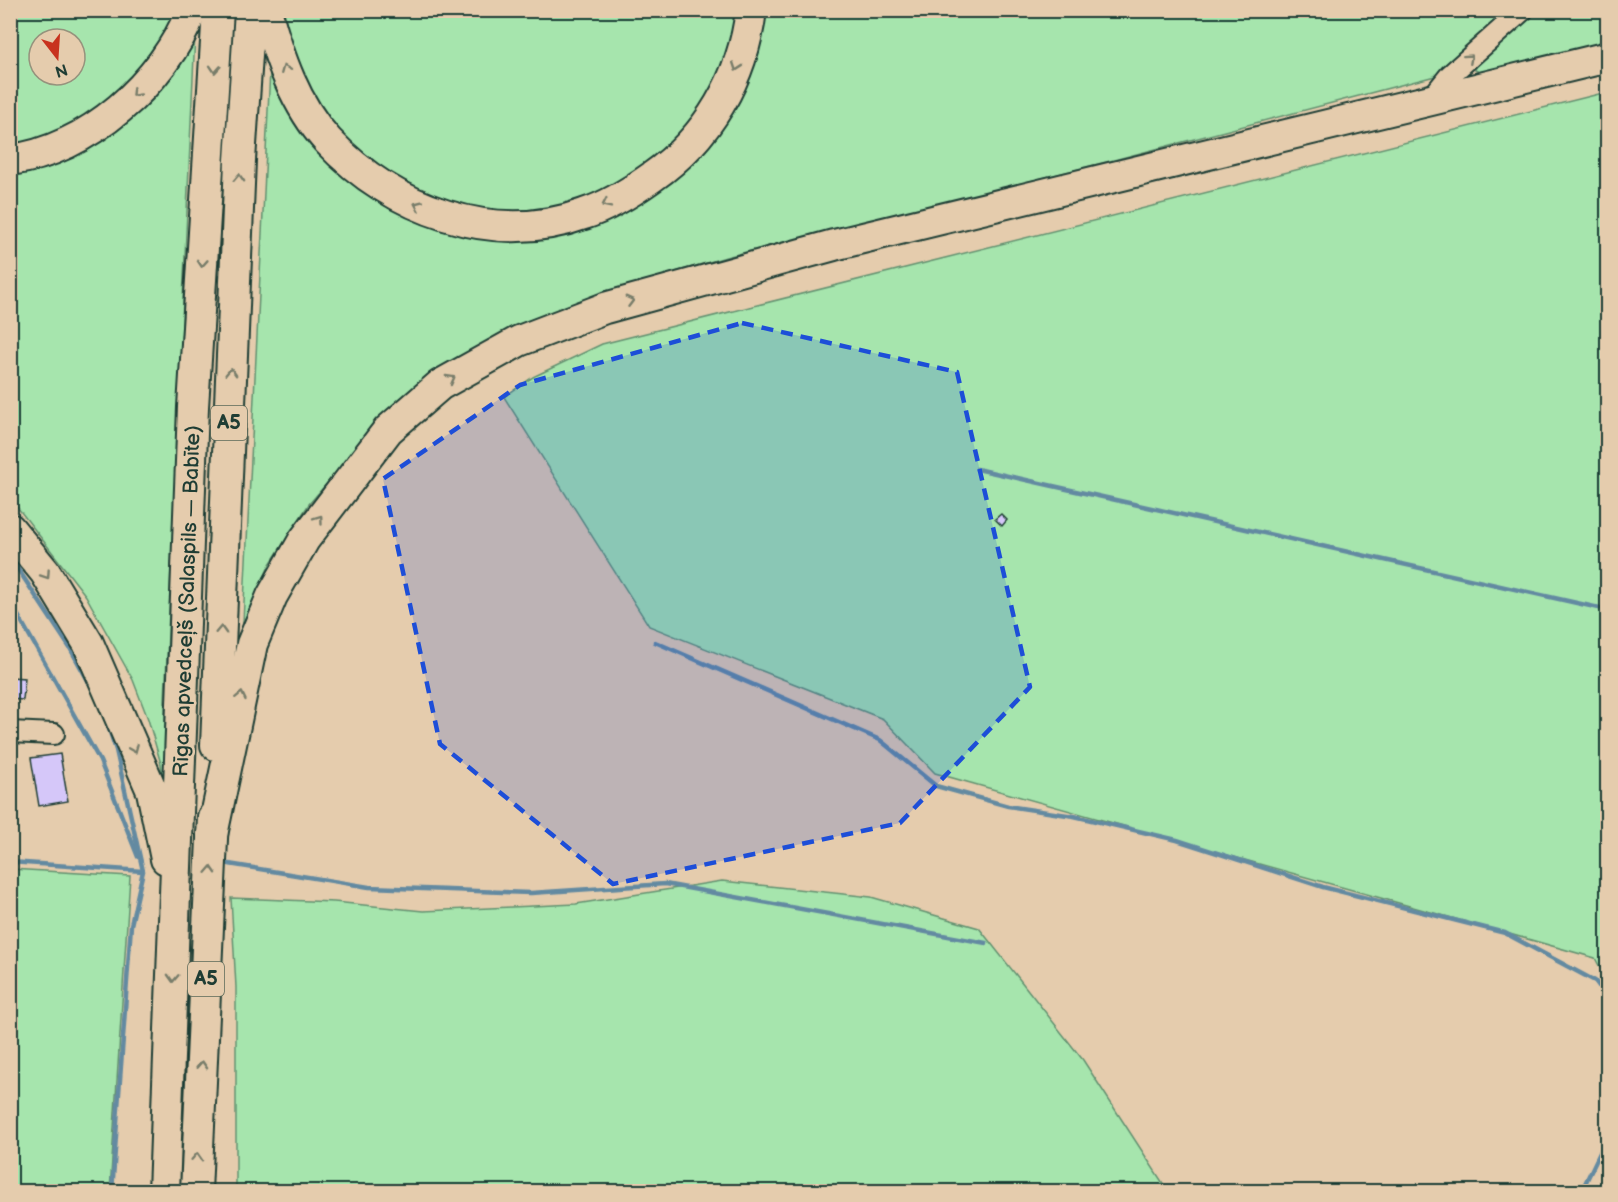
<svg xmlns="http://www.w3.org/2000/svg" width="1618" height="1202" font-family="'Balsamiq Sans',sans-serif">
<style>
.green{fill:#a6e5ad;stroke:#629170;stroke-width:1.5;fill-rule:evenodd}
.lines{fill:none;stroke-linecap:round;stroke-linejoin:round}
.stream{stroke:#638aa1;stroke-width:4.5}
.building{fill:#d5c7f9;stroke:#1f3d34;stroke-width:1.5}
.minor-casing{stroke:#1f3d34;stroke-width:24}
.highway-casing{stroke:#1f3d34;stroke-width:34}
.minor{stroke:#e5ccad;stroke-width:20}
.highway{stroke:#e5ccad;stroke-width:30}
.oneway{stroke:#787d6a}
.marked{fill:#1d4ed8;fill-opacity:0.2;stroke:#1d4ed8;stroke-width:4.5;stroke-dasharray:12 8;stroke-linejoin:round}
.labels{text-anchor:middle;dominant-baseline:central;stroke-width:5;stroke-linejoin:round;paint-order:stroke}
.shield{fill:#e5ccad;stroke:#5a6858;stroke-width:1.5}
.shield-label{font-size:20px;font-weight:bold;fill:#1f3d34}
.street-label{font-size:21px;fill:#1f3d34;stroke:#e5ccad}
</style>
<rect width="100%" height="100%" fill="#e5ccad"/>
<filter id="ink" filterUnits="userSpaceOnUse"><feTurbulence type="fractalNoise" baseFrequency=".0167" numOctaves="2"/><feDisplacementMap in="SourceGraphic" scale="12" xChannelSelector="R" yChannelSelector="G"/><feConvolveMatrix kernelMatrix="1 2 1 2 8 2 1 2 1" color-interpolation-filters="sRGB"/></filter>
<g filter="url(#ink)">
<!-- green -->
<g class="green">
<path d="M10,11H184L151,61L93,115L53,137L11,149ZM39,39H75V75H39Z"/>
<polygon points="284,11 740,11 714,96 662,156 592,200 542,212 493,213 418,195 351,152 302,81 290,42"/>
<polygon points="762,11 1510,11 1435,76 1110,161 726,257 628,286 381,421 309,504 270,564 243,623 270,70 302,127 478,235 672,179 707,147 736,102"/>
<polygon points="1538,11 1607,11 1607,44 1487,75 1475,70 1478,61"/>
<polygon points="195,33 165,700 164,793 161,764 148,719 133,680 86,596 11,499 11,173"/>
<polygon points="1607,92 1607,981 1595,958 935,773 883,719 649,626 504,397 533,377 602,344"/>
<polygon points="10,869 130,876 110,1191 11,1191"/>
<polygon points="722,881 871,897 979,928 1083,1060 1168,1191 236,1191 236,987 231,898 334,902 423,911 576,904"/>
</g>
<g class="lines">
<!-- stream -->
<g class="stream">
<polyline points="977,469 1608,610"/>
<polyline points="10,557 70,648 91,686"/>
<polyline points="10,601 100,761 138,857"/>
<polyline points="655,642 880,740 936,786 1008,806 1074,816 1177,840 1323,887 1505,933 1595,981 1608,998"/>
<polyline points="108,726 116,750 143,871 131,925 112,1192"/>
<polyline points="10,862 143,871"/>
<polyline points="229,864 369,887 531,893 665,884 986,943"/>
<polyline points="1581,1192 1608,1136"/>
</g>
</g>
<!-- building -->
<g class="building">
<polygon points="1001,514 1007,520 1002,526 995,519"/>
<polygon points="10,677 25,678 23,700 10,699"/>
<polygon points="60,754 68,801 39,806 31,758"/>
</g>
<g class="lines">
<defs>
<g id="minor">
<polyline points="1429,101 1450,75 1523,10"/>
<polyline points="10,732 54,734"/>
</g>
<g id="highway">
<path d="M266,10C279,57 295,105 328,141C392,209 493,247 584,214C609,206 631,192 652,177C708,138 743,78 751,10"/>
<path d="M10,160C87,151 164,82 192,10"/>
<polyline points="10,529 45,572 88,643 152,791 166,859"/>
<polyline points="216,745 240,160 250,10"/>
<polyline points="212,835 252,644 272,596 304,540 388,430 440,385 519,341 605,308 834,245 1608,57"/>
<polyline points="164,1192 193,407 218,10"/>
<polyline points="196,1192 213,817"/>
</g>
</defs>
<!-- minor casing -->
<use href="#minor" class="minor-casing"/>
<!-- highway casing -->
<use href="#highway" class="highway-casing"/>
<!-- minor -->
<use href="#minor" class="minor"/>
<!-- highway -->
<use href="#highway" class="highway"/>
</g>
<!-- one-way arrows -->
<defs><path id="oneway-chevron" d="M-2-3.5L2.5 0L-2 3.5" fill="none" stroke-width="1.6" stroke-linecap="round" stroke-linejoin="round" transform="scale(1.5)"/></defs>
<g class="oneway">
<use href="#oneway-chevron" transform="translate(1469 58) rotate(-42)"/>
<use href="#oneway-chevron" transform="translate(737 67) rotate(109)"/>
<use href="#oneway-chevron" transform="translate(215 69) rotate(94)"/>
<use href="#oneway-chevron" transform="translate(285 69) rotate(-112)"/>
<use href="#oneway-chevron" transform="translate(135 93) rotate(134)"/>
<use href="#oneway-chevron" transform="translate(239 178) rotate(-88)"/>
<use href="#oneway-chevron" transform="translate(606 204) rotate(154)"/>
<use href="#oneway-chevron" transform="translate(418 205) rotate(-156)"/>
<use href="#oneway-chevron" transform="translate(202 263) rotate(94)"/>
<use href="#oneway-chevron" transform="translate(630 301) rotate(-15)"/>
<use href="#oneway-chevron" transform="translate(231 372) rotate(-88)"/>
<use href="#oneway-chevron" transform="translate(451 379) rotate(-29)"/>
<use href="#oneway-chevron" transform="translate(319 519) rotate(-54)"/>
<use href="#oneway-chevron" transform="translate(46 575) rotate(56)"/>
<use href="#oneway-chevron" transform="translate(221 630) rotate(-88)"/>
<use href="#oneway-chevron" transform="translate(241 696) rotate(-78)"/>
<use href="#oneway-chevron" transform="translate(134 749) rotate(67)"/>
<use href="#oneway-chevron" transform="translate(211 870) rotate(-87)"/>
<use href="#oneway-chevron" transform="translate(173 978) rotate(92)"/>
<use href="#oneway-chevron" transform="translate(202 1065) rotate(-87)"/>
<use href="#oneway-chevron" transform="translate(197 1157) rotate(-87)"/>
</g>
</g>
<!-- marked area -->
<path class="marked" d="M742,323L957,372L1030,687L900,823L613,884L440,744L383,479L520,385Z"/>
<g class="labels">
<!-- shield labels -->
<g class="shield">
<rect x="211" y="406" width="36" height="34" rx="4.5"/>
<rect x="188" y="962" width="36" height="34" rx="4.5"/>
</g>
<g class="shield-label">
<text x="229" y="423">A5</text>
<text x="206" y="979">A5</text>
</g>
<!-- street labels -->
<g class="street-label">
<text transform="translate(187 601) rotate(-88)">Rīgas apvedceļš (Salaspils — Babīte)</text>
</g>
</g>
<!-- margin -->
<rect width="1618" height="1202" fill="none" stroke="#e5ccad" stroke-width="36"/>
<rect x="18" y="18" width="1582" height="1166" fill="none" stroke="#1f3d34" stroke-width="2" filter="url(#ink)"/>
<!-- north arrow -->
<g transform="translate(57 57) rotate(163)"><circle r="28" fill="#e5ccad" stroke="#96937d" stroke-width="1.5"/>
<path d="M0-4.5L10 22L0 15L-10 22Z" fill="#c8321e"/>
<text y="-9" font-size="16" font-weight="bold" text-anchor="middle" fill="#1f3d34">N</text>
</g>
</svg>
